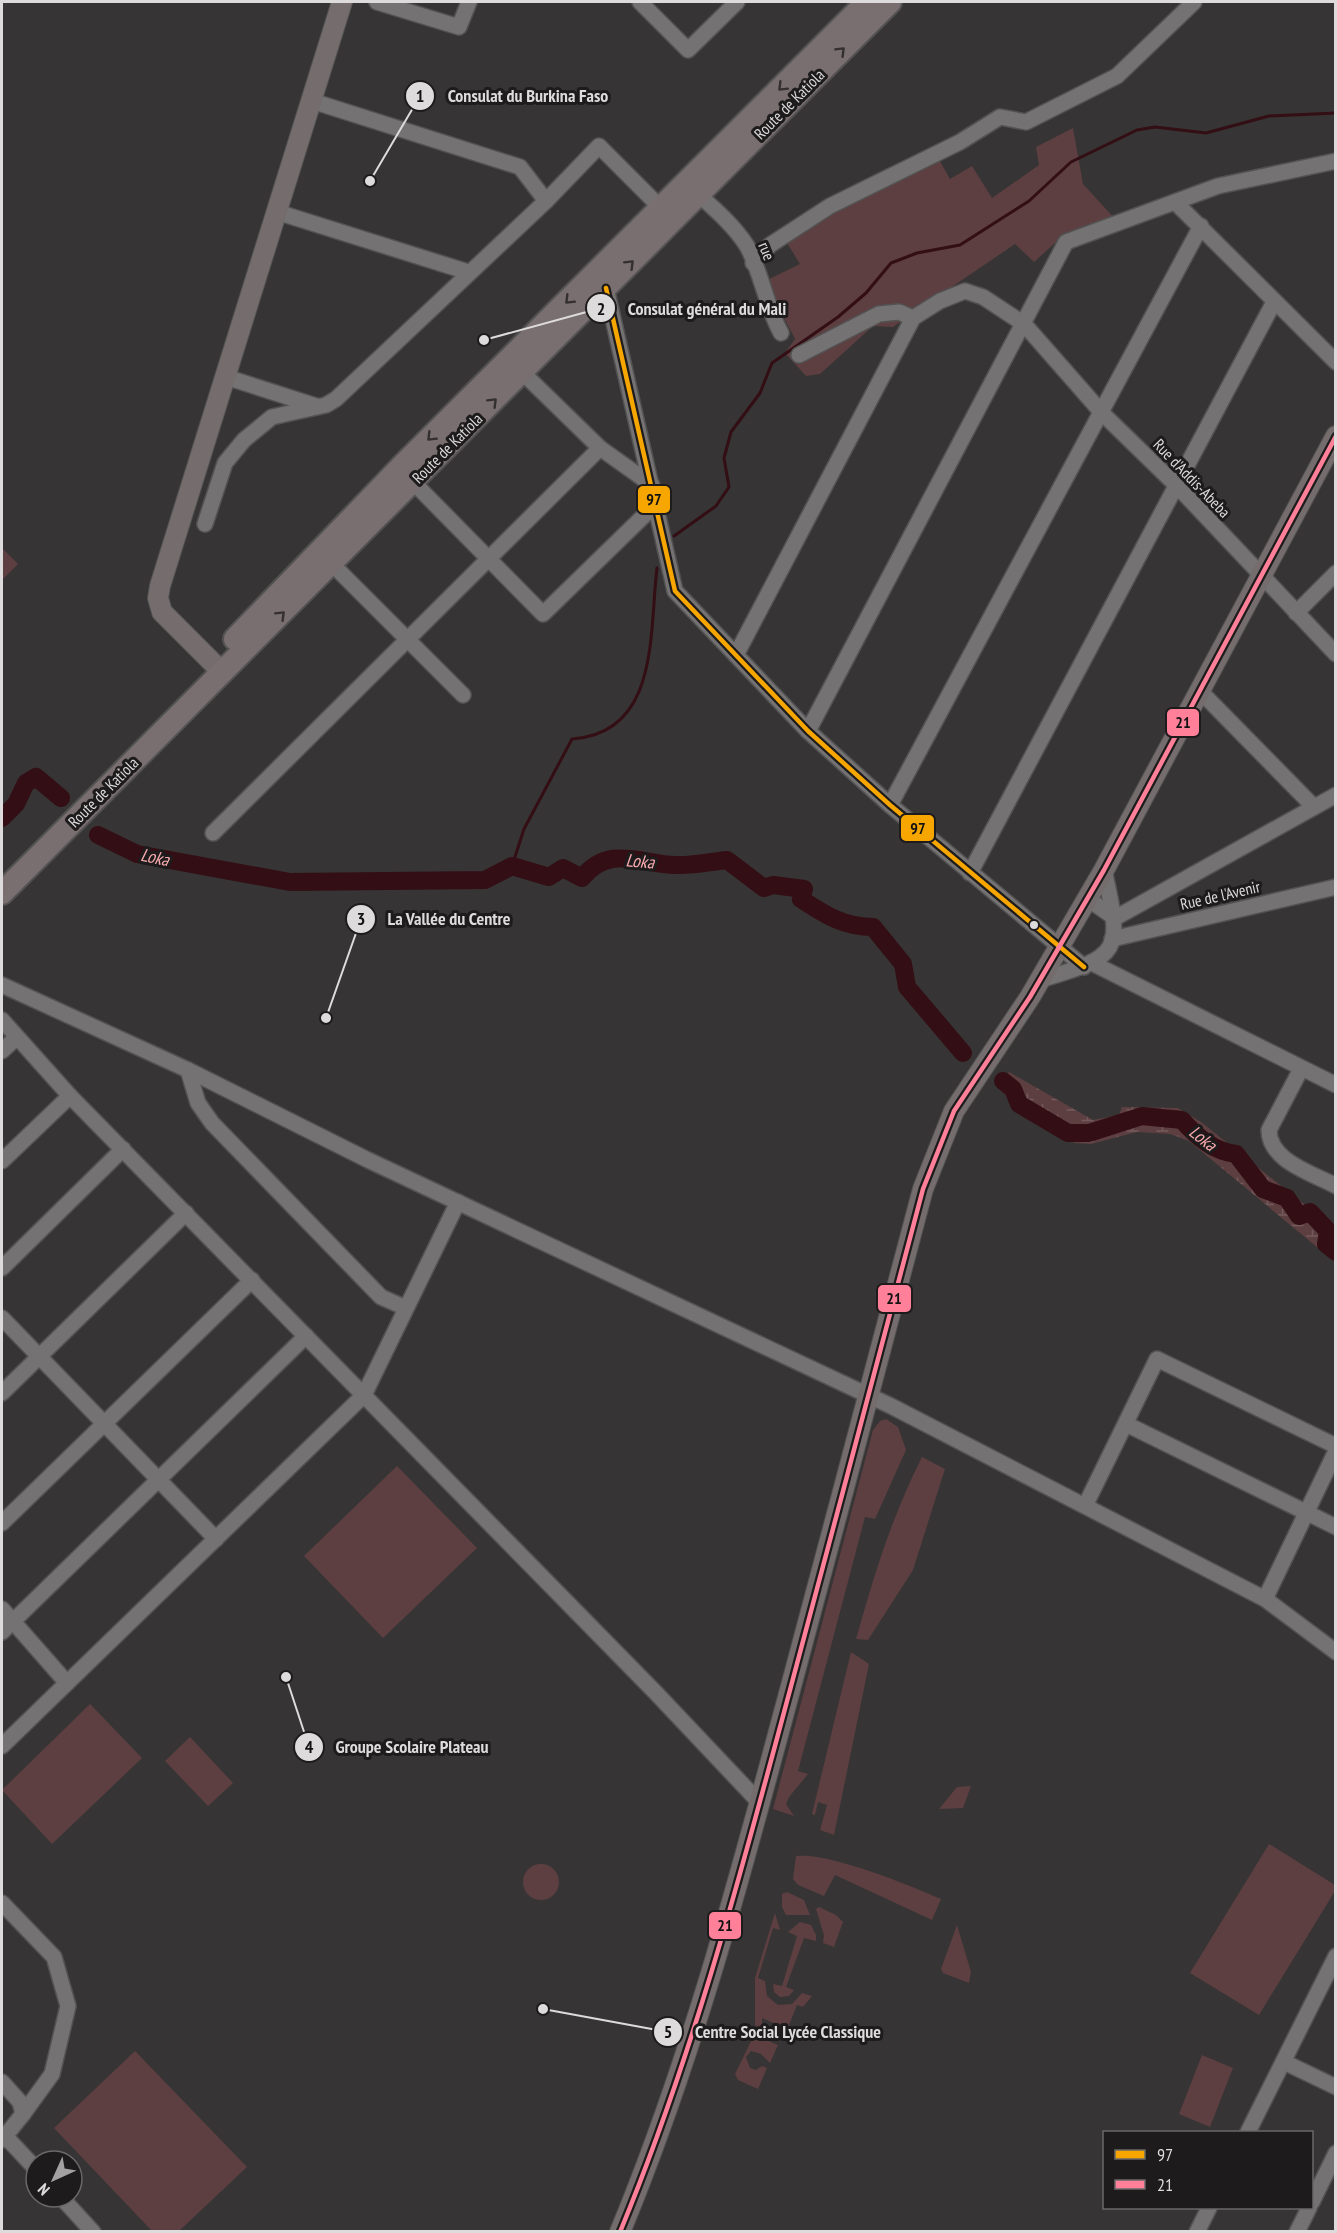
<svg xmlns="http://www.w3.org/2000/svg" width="1337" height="2233" font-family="'PT Sans Narrow',sans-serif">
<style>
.grass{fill:#5d3f41}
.wetland{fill:url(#wetland-marsh)}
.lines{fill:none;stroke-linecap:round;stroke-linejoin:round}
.stream{stroke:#330e14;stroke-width:3}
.river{stroke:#330e14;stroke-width:18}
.minor-casing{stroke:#535252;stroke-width:18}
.major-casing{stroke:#535252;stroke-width:22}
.highway-casing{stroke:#535252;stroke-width:26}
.minor{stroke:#747272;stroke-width:15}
.major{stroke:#746c6d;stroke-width:20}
.highway{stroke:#7a6f70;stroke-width:22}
.bus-1-casing{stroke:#1d1b1b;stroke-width:9}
.bus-2-casing{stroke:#1d1b1b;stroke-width:9}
.bus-1{stroke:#f7a600;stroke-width:4.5}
.bus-2{stroke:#ff8098;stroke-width:4.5}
.oneway{stroke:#343030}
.bus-dot{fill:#dddbdb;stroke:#1d1b1b;stroke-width:2}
.labels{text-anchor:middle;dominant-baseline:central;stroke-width:6;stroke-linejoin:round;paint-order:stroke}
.street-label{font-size:16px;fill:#dddbdb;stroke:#1d1b1b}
.water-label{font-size:18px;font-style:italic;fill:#faaaaf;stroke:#1d1b1b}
.leader{fill:none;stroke:#dddbdb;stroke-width:2}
.callout-dot{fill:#dddbdb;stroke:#1d1b1b;stroke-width:2}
.mark-label{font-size:18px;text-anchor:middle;font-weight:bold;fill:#111}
.callout-label{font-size:18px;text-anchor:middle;font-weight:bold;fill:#dddbdb;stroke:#1d1b1b;stroke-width:6;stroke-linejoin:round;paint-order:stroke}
.line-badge{stroke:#1d1b1b;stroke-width:2}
.pale-badge-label{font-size:16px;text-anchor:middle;font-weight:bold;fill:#111}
</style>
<defs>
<pattern id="wetland-marsh" width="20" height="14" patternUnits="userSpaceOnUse" patternTransform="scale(1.5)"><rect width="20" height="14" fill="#5d3f41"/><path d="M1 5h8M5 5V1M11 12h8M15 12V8" fill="none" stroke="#745a5c"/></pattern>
</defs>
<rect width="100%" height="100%" fill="#363434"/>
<!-- grass -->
<g class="grass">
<polygon points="1073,128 1083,184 1116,220 1064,235 1034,262 1015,244 893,327 873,326 820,374 806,376 785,353 795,339 765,281 800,264 782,235 937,156 950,179 972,166 992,198 1039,165 1036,147"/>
<polygon points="2,548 18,564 2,580"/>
<polygon points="886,1419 898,1427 906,1450 875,1519 865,1517 798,1771 808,1774 789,1797 786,1804 794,1816 773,1809 873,1430 880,1421"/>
<path d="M922,1457L945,1469L913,1570L868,1640L856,1639C874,1575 892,1516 922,1457Z"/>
<polygon points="397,1466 477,1548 383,1638 304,1556"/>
<polygon points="851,1652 869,1664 834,1835 820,1830 827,1805 818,1802 815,1815 812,1814"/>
<polygon points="90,1704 142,1758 52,1844 2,1790"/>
<polygon points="190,1737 233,1783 208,1806 165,1761"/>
<polygon points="971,1786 963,1808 939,1809 957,1787"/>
<polygon points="1269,1844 1335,1885 1335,1891 1259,2015 1190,1973"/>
<path d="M796,1856C828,1852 910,1885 941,1899L932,1920L835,1875L824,1896L798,1885L793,1879Z"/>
<circle cx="541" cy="1882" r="18"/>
<polygon points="787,1892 804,1900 810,1915 786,1915 782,1907 782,1894"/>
<polygon points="819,1907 836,1915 843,1922 834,1947 823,1943 824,1935 816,1909"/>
<polygon points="775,1913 780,1930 773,1928 758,1978 765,1981 767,1996 778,2005 792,2004 802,1993 812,1996 803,2007 797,2005 789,2025 795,2028 794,2032 762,2018 762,2031 755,2025 755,1978"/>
<polygon points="800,1922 811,1925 816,1935 816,1941 804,1938 786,1987 794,1990 789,1996 780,1997 774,1992 773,1984 782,1986 797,1936 788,1932"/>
<polygon points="957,1925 971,1972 969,1983 943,1973 941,1969"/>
<polygon points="754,2035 778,2045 770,2063 761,2054 751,2051 746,2057 750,2068 756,2070 762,2066 767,2068 758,2089 738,2080 735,2074"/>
<polygon points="135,2051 247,2167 179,2231 152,2231 54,2128"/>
<polygon points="1202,2055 1233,2068 1210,2127 1179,2114"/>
</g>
<!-- wetland -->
<polygon class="wetland" points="1009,1072 1093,1120 1119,1115 1122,1107 1178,1108 1201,1122 1335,1229 1335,1262 1189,1141 1170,1134 1137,1132 1091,1144 1074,1143 999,1089"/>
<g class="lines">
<!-- stream -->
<g class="stream">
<polyline points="674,536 716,506 729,487 724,458 731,432 760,393 772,363 838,317 866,293 891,263 917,253 960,245 1029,201 1071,162 1137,130 1155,127 1206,133 1269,116 1336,113"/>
<path d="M512,866L524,829L572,739C660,733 649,632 657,568"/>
</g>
<!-- river -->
<g class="river">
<polyline points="2,818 16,804 26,783 36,777 61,798"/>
<path d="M98,835L137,854L290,882L485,880L512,866L549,877L563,868L582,878C609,844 641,864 675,865C691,866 710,862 727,860L764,888L773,885L804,889L801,899C825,915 844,927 873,927L903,964L907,987L963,1053"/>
<path d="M1003,1081L1013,1089L1019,1104L1068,1133H1089L1142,1116L1182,1120C1197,1137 1213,1151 1236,1154L1263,1189L1287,1198L1299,1216L1310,1212L1328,1231L1326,1244L1336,1252"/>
</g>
<defs>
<g id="minor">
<polyline points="377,2 459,27 469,2"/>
<polyline points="640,2 688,50 737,2"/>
<polyline points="312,101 520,167 546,201"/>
<path d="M699,195C716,210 735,227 747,246C761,271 766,306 781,333"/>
<polyline points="1175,202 1336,362"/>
<polyline points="277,212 468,272"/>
<polyline points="753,263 770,245 830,206 960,142 1000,117 1026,122 1117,76 1194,2"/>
<polyline points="606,288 675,591 808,731 890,805 1084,967"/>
<polyline points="799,355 879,314 899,312 913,318"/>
<polyline points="522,372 600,448 652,485"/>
<polyline points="226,377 316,406"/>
<polyline points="413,482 543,614 656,504"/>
<polyline points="205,524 225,463 244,440 272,417 326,405 336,399 546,201 599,146 661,208"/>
<polyline points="332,564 463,695"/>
<polyline points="1296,613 1336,573"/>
<polyline points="736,655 913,318 940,301 965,291 983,297 1024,324 1103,414 1178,487 1336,654"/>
<polyline points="1201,692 1314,807"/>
<polyline points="808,731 1066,242 1218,186 1336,161"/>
<polyline points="890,805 1201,226"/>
<polyline points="213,833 600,448"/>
<polyline points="970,873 1274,302"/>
<polyline points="1088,899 1115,918 1336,795"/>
<polyline points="1112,939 1336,887"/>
<polyline points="1092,963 1336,1085"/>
<path d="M1040,980C1121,956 1123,953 1104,870"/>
<polyline points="2,985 188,1070 368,1160 891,1406 1265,1599 1336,1652"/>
<polyline points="2,1020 70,1096 656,1693 760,1803"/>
<polyline points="2,1051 16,1038"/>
<path d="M1301,1069L1269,1130C1269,1161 1312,1173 1336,1186"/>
<polyline points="188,1070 198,1103 212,1123 381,1297 406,1308"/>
<polyline points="2,1161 70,1096"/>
<polyline points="2,1268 123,1149"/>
<polyline points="2,1318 216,1539"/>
<polyline points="2,1393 186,1213"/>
<polyline points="1126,1424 1336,1527"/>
<polyline points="1085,1506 1157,1359 1336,1446"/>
<polyline points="2,1523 252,1280"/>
<polyline points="1265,1599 1336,1451"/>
<polyline points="2,1609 67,1683"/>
<polyline points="2,1632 306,1336"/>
<polyline points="2,1746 364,1395 458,1202"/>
<polyline points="2,1903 54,1957 68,2006 52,2074 23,2114"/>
<polyline points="1284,2062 1336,2087"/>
<polyline points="2,2082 20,2102 23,2114 2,2140"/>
<polyline points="1248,2132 1336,1956"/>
<polyline points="5,2136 36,2169"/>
<polyline points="61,2197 93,2232"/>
<polyline points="1312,2202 1336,2153"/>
<polyline points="1197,2232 1209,2208"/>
<polyline points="1297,2232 1309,2208"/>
</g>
<g id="major">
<polyline points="222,672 162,612 158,598 160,586 342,2"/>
<path d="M620,2232C693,2056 741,1873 790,1690C834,1523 880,1356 923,1189L954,1111L1030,997L1104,870L1336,436"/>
</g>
<g id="highway">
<polyline points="235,639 403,465 867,2"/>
<polyline points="2,893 890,2"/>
</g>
</defs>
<!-- minor casing -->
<use href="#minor" class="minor-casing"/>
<!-- major casing -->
<use href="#major" class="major-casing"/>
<!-- highway casing -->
<use href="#highway" class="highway-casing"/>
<!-- minor -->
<use href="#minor" class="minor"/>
<!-- major -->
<use href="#major" class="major"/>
<!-- highway -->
<use href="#highway" class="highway"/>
<defs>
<polyline id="bus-1" points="606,288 675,591 808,731 890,805 1084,967"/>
<path id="bus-2" d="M620,2232C693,2056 741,1873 790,1690C834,1523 880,1356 923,1189L954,1111L1030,997L1104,870L1336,436"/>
</defs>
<!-- bus-1 casing -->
<use href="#bus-1" class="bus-1-casing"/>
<!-- bus-2 casing -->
<use href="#bus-2" class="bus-2-casing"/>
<!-- bus-1 -->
<use href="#bus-1" class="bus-1"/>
<!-- bus-2 -->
<use href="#bus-2" class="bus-2"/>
</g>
<!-- one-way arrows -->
<defs><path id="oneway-chevron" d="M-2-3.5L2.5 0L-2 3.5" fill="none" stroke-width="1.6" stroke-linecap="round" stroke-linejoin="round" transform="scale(1.5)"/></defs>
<g class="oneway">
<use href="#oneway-chevron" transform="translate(841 51) rotate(-45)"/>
<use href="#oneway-chevron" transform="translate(782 87) rotate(135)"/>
<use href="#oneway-chevron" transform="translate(630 264) rotate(-45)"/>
<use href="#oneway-chevron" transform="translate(569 300) rotate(135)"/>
<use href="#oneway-chevron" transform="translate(493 402) rotate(-45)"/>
<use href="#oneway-chevron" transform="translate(431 437) rotate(135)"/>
<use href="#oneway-chevron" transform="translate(281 615) rotate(-45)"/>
</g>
<!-- markers -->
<circle class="bus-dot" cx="1034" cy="925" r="5"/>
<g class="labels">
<!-- street labels -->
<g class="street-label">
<text transform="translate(789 104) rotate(-45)">Route de Katiola</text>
<text transform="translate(767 251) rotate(68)">rue</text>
<text transform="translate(447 448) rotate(-45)">Route de Katiola</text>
<text transform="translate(1192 478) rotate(46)">Rue d'Addis-Abeba</text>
<text transform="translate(103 792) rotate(-45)">Route de Katiola</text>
<text transform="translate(1220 895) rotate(-13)">Rue de l'Avenir</text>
</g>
<!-- water labels -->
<g class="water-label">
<text transform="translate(155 857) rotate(12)">Loka</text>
<text transform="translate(640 861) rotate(5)">Loka</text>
<text transform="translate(1203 1138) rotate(38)">Loka</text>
</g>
</g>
<!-- callouts -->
<path class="leader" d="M370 181L420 96M484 340L601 308M326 1018L361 919M286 1677L309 1747M543 2009L668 2032"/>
<g class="callout-dot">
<circle cx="370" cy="181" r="6"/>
<circle cx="484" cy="340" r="6"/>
<circle cx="326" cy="1018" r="6"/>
<circle cx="286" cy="1677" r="6"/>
<circle cx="543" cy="2009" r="6"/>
<circle cx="420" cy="96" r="15"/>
<circle cx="601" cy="308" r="15"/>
<circle cx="361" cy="919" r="15"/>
<circle cx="309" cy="1747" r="15"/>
<circle cx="668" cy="2032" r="15"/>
</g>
<g class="mark-label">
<text x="420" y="102">1</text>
<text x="601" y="315">2</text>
<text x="361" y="925">3</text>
<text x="309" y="1753">4</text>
<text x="668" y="2038">5</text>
</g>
<g class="callout-label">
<text x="528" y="102">Consulat du Burkina Faso</text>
<text x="707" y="315">Consulat général du Mali</text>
<text x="449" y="925">La Vallée du Centre</text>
<text x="412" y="1753">Groupe Scolaire Plateau</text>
<text x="788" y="2038">Centre Social Lycée Classique</text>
</g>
<g class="line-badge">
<rect x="637" y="485" width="34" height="29" rx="6" fill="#f7a600"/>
<rect x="1166" y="708" width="34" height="29" rx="6" fill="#ff8098"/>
<rect x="900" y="814" width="35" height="28" rx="6" fill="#f7a600"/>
<rect x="877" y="1284" width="35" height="29" rx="6" fill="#ff8098"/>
<rect x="708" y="1911" width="34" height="29" rx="6" fill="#ff8098"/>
</g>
<g class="pale-badge-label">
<text x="654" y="505">97</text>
<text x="1183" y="728">21</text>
<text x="918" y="834">97</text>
<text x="894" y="1304">21</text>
<text x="725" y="1931">21</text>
</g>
<!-- border -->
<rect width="1337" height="2233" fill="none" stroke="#dddbdb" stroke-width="6"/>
<!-- legend -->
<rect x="1103" y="2131" width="210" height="78" fill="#1d1b1b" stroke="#6a6868" stroke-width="1.5"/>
<rect x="1115" y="2150" width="30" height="9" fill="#f7a600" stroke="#6a6868" stroke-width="1.5"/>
<text x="1157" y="2161" font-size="18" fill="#dddbdb">97</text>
<rect x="1115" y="2180" width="30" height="9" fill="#ff8098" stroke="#6a6868" stroke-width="1.5"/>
<text x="1157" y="2191" font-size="18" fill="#dddbdb">21</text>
<!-- north arrow -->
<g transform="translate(54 2179) rotate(225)"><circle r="28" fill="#1d1b1b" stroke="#6a6868" stroke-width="1.5"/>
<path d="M0-4.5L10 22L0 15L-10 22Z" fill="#a3a1a1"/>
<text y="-9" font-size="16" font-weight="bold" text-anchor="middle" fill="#dddbdb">N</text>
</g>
</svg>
